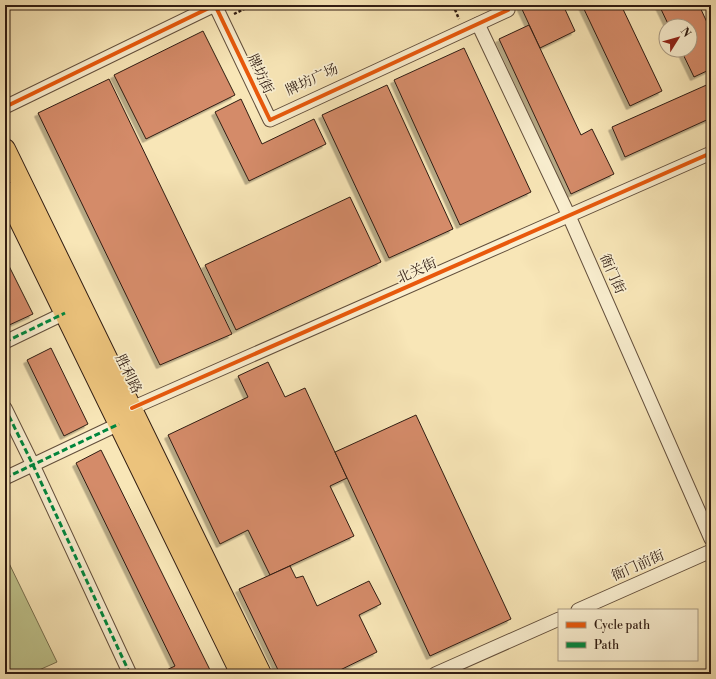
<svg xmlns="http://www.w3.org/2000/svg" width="716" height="679" font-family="'Libre Bodoni','Noto Serif SC',serif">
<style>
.green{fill:#bfc48d;stroke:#787050}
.building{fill:#d48b69;stroke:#301c12;filter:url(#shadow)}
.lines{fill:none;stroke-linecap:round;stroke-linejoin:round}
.street-casing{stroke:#624e3b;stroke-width:15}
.primary-casing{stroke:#301c12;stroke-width:22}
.path{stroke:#301c12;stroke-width:2.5;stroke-dasharray:3 2;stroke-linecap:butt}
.street{stroke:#faefd0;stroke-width:13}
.primary{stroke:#ecc37c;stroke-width:20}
.quiet{stroke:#00873e;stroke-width:3;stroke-dasharray:6 3;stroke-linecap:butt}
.cycleway-casing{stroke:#faefd0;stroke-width:6}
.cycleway{stroke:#e8590c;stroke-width:4}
.labels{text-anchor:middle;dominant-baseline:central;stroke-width:3.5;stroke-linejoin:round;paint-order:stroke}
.street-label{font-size:14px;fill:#301c12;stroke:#faefd0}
</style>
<defs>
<filter id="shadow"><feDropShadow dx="-3.5" dy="3.5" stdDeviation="0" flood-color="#0004"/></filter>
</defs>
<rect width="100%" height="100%" fill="#f8e6b7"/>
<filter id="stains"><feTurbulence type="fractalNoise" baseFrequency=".005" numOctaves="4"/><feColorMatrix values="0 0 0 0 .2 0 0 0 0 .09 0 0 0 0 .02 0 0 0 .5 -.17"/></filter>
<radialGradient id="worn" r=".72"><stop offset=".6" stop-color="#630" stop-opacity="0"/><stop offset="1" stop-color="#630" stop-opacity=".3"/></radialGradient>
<!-- green -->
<polygon class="green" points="5,555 57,662 30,674 5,674"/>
<!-- building -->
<g class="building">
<polygon points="520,5 563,5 575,31 540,48"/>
<polygon points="582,5 621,5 662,91 630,106"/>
<polygon points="659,5 699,5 711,31 711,69 694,77 681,50 690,50 690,26 669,26"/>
<polygon points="529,25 581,135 592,129 614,174 571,194 499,39"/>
<polygon points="203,31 235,95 146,139 114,75"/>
<polygon points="464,48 531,192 460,225 394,80"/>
<polygon points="109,79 232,334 160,365 38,113"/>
<polygon points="711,83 711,118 625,157 612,127"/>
<polygon points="387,85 453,229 389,258 322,115"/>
<polygon points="241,99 262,144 314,119 326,144 249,181 215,112"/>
<polygon points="350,197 381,262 236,330 205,265"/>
<polygon points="5,258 33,314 5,327"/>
<polygon points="51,348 88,424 64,436 27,360"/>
<polygon points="268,362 285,397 305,388 347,478 330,486 354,536 270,575 248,530 220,544 168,435 248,397 238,376"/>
<polygon points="416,415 511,619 430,656 335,452"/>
<polygon points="101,450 212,674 158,674 175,666 76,463"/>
<polygon points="290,566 296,578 303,576 317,606 369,581 381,604 359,615 377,652 332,674 280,674 239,589"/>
</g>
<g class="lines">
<defs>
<g id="street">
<polyline points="478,24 569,216 711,539"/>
<polyline points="5,107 215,5 270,120 508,10 505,5"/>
<polyline points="5,342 65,313"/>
<polyline points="5,408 33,465 130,674"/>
<polyline points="132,408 711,153"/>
<polyline points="5,478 119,424"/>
<polyline points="578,610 711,551"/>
<polyline points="435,674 559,619"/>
</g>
<g id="primary">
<polyline points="5,149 261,674"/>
<polyline points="5,191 241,674"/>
</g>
</defs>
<!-- street casing -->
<use href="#street" class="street-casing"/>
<!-- primary casing -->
<use href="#primary" class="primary-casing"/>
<!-- path -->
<g class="path">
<polyline points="453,5 459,19"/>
<polyline points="234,14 252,5"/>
</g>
<!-- street -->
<use href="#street" class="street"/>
<!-- primary -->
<use href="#primary" class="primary"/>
<!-- quiet -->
<g class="quiet">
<polyline points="5,342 65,313"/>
<polyline points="5,408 33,465 130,674"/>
<polyline points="5,478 119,424"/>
</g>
<defs>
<g id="cycleway">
<polyline points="5,107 215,5 270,120 508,10 505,5"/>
<polyline points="132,408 711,153"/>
</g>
</defs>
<!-- cycleway casing -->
<use href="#cycleway" class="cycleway-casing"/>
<!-- cycleway -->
<use href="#cycleway" class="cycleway"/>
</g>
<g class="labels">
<!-- street labels -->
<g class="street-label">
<text transform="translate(260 74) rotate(65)">牌坊街</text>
<text transform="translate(312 80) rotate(-25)">牌坊广场</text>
<text transform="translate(417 271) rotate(-24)">北关街</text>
<text transform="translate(612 274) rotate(66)">衙门街</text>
<text transform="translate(128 374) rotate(64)">胜利路</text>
<text transform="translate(638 566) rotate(-24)">衙门前街</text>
</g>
</g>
<!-- margin -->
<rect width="716" height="679" fill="none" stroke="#f8e6b7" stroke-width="20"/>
<rect x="6" y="6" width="704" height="667" fill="none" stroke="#301c12" stroke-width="2"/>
<rect x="10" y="10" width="696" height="659" fill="none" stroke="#301c12"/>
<!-- legend -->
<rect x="558" y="609" width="140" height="52" fill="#faefd0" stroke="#a99b84"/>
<rect x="566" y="622" width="20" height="6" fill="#e8590c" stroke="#a99b84"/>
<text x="594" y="629" font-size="12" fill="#301c12">Cycle path</text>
<rect x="566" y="642" width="20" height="6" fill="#00873e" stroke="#a99b84"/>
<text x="594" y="649" font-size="12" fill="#301c12">Path</text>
<!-- north arrow -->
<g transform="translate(678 38) rotate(53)"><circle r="19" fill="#faefd0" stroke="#a99b84"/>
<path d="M0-3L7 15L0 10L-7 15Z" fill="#8f2418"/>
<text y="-6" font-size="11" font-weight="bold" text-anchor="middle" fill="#301c12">N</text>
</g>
<rect width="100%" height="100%" filter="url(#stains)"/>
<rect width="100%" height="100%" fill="url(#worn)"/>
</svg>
